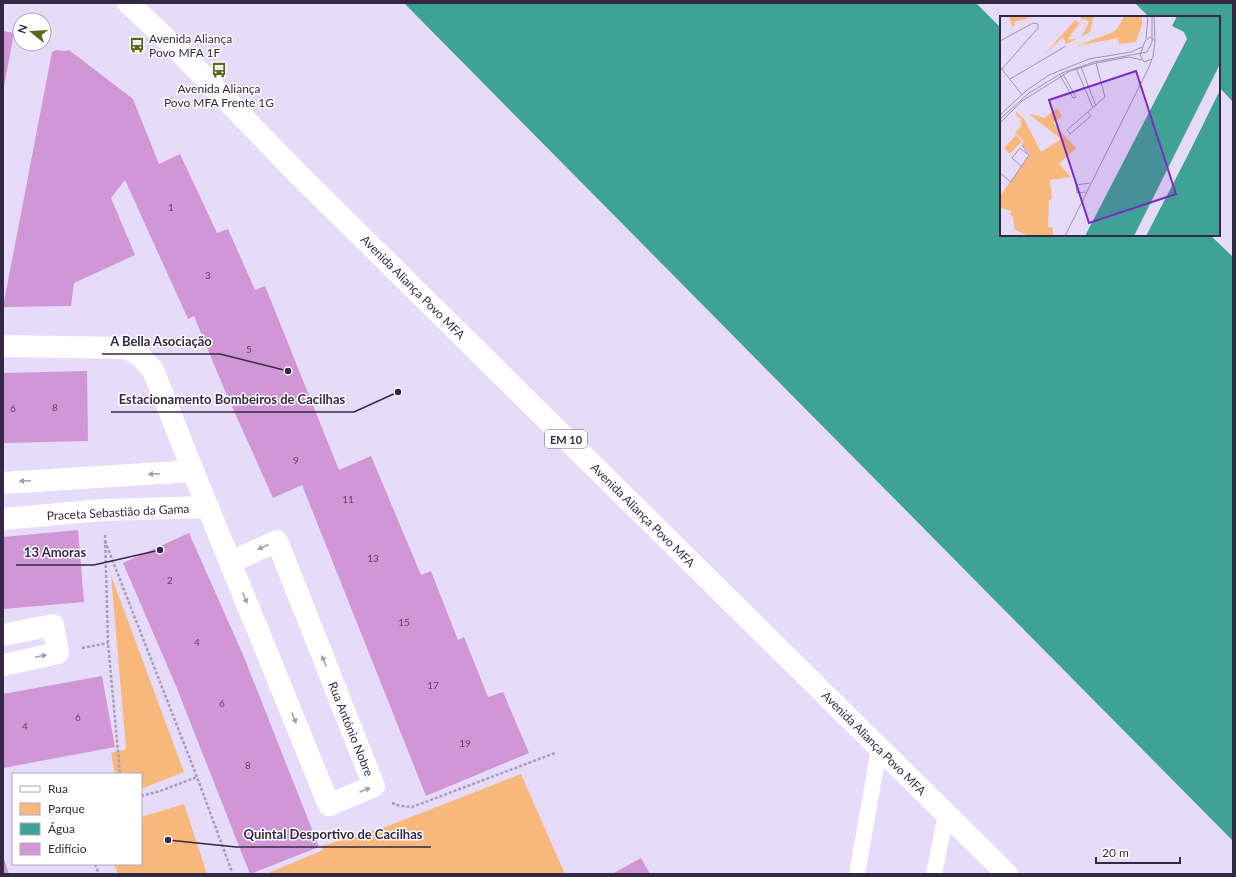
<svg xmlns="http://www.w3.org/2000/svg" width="1236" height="877" font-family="Lato,sans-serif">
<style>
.green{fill:#f8b87c}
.water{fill:#3ea294}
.building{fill:#d096d6}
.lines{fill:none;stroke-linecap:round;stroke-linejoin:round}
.path{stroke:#a99cbb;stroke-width:2.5;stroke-dasharray:3 2;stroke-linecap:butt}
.lane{stroke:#fff;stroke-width:16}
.street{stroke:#fff;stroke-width:22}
.primary{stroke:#fff;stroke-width:22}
.oneway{fill:#a49eac}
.labels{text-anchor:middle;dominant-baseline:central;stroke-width:3;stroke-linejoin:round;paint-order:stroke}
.number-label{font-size:10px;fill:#5c446a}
.shield{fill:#fff;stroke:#72687e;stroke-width:1}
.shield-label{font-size:11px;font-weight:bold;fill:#352846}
.poi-label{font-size:12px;fill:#352846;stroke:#fff;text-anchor:start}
.street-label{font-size:12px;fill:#352846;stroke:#fff}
.inset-road{fill:none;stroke:#a093b2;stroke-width:1}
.view{fill:#7b2cbf;fill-opacity:0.15;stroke:#7b2cbf;stroke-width:2}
.inset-edge{fill:none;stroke:#352846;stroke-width:2}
.leader{fill:none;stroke:#352846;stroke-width:1.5}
.callout-dot{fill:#352846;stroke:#fff;stroke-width:1.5}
.callout-label{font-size:13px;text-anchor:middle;font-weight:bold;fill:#352846;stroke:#fff;stroke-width:3;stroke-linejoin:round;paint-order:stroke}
</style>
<rect width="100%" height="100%" fill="#e7dbfa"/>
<!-- green -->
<g class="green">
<polygon points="111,575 184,772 141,789 141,774 115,774 111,753 126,749"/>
<polygon points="521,774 565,874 266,874 323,850 322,846 388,826"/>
<polygon points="184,804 207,874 118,874 114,864 141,864 141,817"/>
</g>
<!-- water -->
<g class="water">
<polygon points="404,3 976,3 1001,28 1001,235 1210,235 1233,257 1233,841"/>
<polygon points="1135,3 1233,3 1233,102 1219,87 1219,17 1149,17"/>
</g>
<!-- building -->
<g class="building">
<polygon points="3,31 14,33 4,86 3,86"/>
<polygon points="56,50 65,51 69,50 133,99 159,164 180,154 217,233 228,229 255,290 265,286 339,470 371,456 421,575 431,571 458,640 464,637 488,697 503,692 529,753 426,796 302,485 273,498 225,391 194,316 188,319 125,180 111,198 135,255 74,283 71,306 3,307 52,52"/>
<polygon points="87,371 88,441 3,443 3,373"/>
<polygon points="78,530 84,602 3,609 3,537"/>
<polygon points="189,533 244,657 319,847 250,874 176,686 123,563"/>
<polygon points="102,676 115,747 3,768 3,694"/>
<polygon points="3,856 9,874 3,874"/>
<polygon points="641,858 650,874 612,874"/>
</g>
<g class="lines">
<!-- path -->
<g class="path">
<polyline points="105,535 108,643 120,774"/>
<polyline points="105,541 197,777 232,872"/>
<polyline points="82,648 108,643"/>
<polyline points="141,796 160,791 197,777"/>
<polyline points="392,803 400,806 412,807 555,753"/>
<polyline points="95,864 99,874"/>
</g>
<!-- lane -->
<g class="lane">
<polyline points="857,874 879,749"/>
<polyline points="934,874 946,814"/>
</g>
<!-- street -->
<g class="street">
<polyline points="3,346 126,348 140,356 153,370 193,471 329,805 374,786 277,541 231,562"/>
<polyline points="3,483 193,471"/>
<polyline points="3,519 104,510 208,507"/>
<polyline points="3,635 53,625 58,653 3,665"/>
</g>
<!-- primary -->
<polyline class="primary" points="128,3 171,43 298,174 1007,874"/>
</g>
<!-- one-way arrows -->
<defs><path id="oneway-solid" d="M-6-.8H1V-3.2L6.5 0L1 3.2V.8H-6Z"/></defs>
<g class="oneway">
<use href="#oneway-solid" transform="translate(154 474) rotate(177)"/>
<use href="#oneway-solid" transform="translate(25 481) rotate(177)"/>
<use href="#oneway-solid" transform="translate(263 547) rotate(156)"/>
<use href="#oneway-solid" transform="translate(245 598) rotate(68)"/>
<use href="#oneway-solid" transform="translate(41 656) rotate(-12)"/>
<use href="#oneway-solid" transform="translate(324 661) rotate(-112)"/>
<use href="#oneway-solid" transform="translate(294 718) rotate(68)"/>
<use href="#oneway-solid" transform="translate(365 790) rotate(-23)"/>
</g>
<!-- icons -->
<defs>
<symbol id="bus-bare" viewBox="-9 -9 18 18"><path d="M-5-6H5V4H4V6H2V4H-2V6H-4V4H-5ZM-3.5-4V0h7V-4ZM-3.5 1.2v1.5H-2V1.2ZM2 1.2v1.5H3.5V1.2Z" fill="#556b19" stroke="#fff" stroke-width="2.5" paint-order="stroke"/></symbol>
</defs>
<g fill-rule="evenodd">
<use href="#bus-bare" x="126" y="34" width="22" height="22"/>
<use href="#bus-bare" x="208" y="59" width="22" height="22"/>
</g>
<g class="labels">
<!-- number labels -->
<g class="number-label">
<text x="171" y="207">1</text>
<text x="208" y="275">3</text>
<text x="249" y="349">5</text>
<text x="55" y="407">8</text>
<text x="13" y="408">6</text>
<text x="296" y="460">9</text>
<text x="348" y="499">11</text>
<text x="373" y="558">13</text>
<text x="170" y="580">2</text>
<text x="404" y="622">15</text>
<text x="197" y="642">4</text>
<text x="433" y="685">17</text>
<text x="222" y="703">6</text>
<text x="78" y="717">6</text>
<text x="25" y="726">4</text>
<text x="465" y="743">19</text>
<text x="248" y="765">8</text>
</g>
<!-- shield labels -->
<rect class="shield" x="545" y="430" width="42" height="18" rx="3"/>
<g class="shield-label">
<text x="566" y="439">EM 10</text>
</g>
<!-- poi labels -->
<g class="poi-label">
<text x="149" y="38">Avenida Aliança<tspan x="149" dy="14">Povo MFA 1F</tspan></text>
<text x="219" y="88" text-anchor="middle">Avenida Aliança<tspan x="219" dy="14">Povo MFA Frente 1G</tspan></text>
</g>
<!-- street labels -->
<g class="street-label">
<text transform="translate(413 287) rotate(45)">Avenida Aliança Povo MFA</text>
<text transform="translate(118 512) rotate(-3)">Praceta Sebastião da Gama</text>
<text transform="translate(643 515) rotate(45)">Avenida Aliança Povo MFA</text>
<text transform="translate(351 729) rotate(68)">Rua António Nobre</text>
<text transform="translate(874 743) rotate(45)">Avenida Aliança Povo MFA</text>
</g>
</g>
<!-- overview -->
<g transform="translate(1000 16)">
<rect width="220" height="220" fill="#e7dbfa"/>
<path d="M9,0H28L29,2L14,6L15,9L12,11ZM79,0H94L90,16L81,21L88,8L89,5L83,3L68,23H77L66,28L63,21L44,39L75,4L79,7L81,5L82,2ZM124,0H142V9L136,26L119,28L118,22L76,30L111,17L117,13ZM57,92L62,100L53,107L76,132L59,148L71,161L50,164L52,183L49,184L48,211L53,212V220H29L15,214L13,201L10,198L12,195L0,192V180L30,138L22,128L24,125L15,117L21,110V103L15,98L17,96L24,103L41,136L61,123L30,99L33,98L44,102ZM16,119L22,125L10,138L4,132Z" fill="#f8b87c"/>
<path d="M177,0H220V48L134,220H85L187,23L184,16L172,10ZM220,74V220H146L191,133Z" fill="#3ea294"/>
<path class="inset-road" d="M154,0L155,25M146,23L148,0M0,25L33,7L38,8M81,51L96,90M1,52L22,79M76,52L93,92M0,55L38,12V8M60,59L73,82L76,81L63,58M10,63L66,30M88,96L91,100L70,118L67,114L105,81L96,47M0,99L27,74L49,59L89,43L131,36L142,31M0,103L29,77L62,57L94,46L147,36L152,26V0M0,107L22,85L70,55L96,47L129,41L142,44M21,150L12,142L20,132L27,138M0,157L11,166L29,139L22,129M86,176L77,177L76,169L90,167M65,220L149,51L152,43L153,41L155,25L150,21L145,25L140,39L144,46L152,43"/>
<path class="view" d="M136,55L176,178L89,207L49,84Z"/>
<rect width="220" height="220" class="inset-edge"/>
</g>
<!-- callouts -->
<path class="leader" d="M288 371L220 354H102M398 392L354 412H111M160 550L94 565H16M168 840L236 847H431"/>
<g class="callout-dot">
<circle cx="288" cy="371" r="4"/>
<circle cx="398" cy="392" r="4"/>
<circle cx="160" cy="550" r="4"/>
<circle cx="168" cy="840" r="4"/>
</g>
<g class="callout-label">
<text x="161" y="346">A Bella Asociação</text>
<text x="232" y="404">Estacionamento Bombeiros de Cacilhas</text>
<text x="55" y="557">13 Amoras</text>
<text x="333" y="839">Quintal Desportivo de Cacilhas</text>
</g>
<!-- border -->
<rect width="1236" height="877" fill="none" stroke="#352846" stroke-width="8"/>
<!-- legend -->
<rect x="12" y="773" width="130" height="92" fill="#ffffff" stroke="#aea9b5"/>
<rect x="20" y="786" width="20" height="6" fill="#ffffff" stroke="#aea9b5"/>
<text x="48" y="793" font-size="12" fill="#352846">Rua</text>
<rect x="20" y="803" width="20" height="12" fill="#f8b87c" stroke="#aea9b5"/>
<text x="48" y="813" font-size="12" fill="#352846">Parque</text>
<rect x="20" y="823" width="20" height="12" fill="#3ea294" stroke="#aea9b5"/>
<text x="48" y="833" font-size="12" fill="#352846">Água</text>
<rect x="20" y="843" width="20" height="12" fill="#d096d6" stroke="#aea9b5"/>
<text x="48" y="853" font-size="12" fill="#352846">Edifício</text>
<!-- north arrow -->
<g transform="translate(32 32) rotate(288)"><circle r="19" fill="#ffffff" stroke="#aea9b5"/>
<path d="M0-3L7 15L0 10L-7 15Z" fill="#556b19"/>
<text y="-6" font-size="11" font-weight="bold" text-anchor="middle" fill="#352846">N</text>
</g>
<!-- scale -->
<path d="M1096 857v6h84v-6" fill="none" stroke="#352846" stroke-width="2"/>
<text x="1102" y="857" font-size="12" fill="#352846" stroke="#ffffff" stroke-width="3" paint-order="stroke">20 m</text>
</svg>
